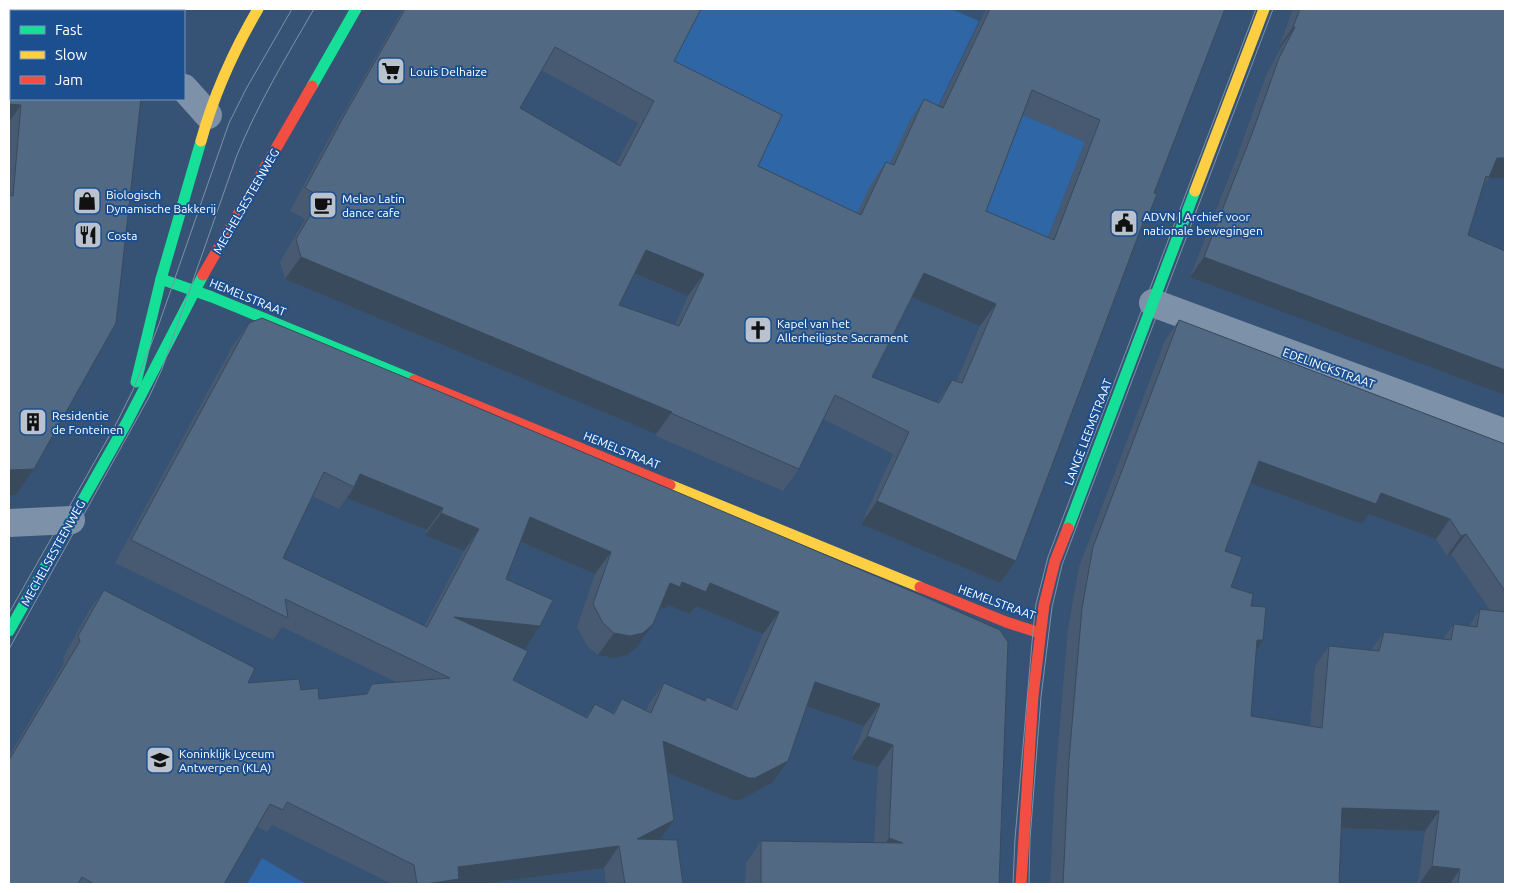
<svg xmlns="http://www.w3.org/2000/svg" width="1514" height="893" font-family="Ubuntu,sans-serif">
<style>
.green{fill:#2f66a5}
.lines{fill:none;stroke-linecap:round;stroke-linejoin:round}
.street{stroke:#7d92a8;stroke-width:28}
.fast{stroke:#16e098;stroke-width:11}
.slow{stroke:#ffcf43;stroke-width:11}
.jam{stroke:#f24e42;stroke-width:11}
.tram{stroke:#7e92a7;stroke-width:1}
.wall{fill:#475a72;fill-rule:evenodd}
.shaded-wall{fill:#394a5c}
.building{fill:#526984;stroke:#394a5c;fill-rule:evenodd}
.labels{text-anchor:middle;dominant-baseline:central;stroke-width:4;stroke-linejoin:round;paint-order:stroke}
.poi-label{font-size:12px;fill:#fff;stroke:#1b4f8f;text-anchor:start}
.street-label{font-size:12px;fill:#fff;stroke:#1b4f8f}
</style>
<rect width="100%" height="100%" fill="#365274"/>
<!-- green -->
<g class="green">
<polygon points="702,9 951,9 979,21 914,156 845,238 743,188 659,83 688,27"/>
<polygon points="1017,112 1085,142 1038,263 971,233"/>
<polygon points="262,858 306,884 247,884"/>
</g>
<g class="lines">
<!-- street -->
<g class="street">
<polyline points="160,9 160,11"/>
<polyline points="184,88 208,115"/>
<polyline points="1153,303 1505,433"/>
<polyline points="9,523 71,520"/>
</g>
<!-- fast -->
<g class="fast">
<polyline points="312,86 356,9"/>
<polyline points="161,279 212,297 414,380"/>
<polyline points="136,382 161,279 201,141"/>
<polyline points="1068,528 1195,191"/>
<polyline points="9,631 127,422 203,275"/>
</g>
<!-- slow -->
<g class="slow">
<path d="M201,141C214,94 234,50 258,9"/>
<polyline points="1195,191 1264,9"/>
<polyline points="670,485 920,587"/>
</g>
<!-- jam -->
<g class="jam">
<polyline points="203,275 312,86"/>
<polyline points="414,380 670,485"/>
<polyline points="920,587 1006,622 1040,633"/>
<polyline points="1021,884 1033,696 1044,605 1055,561 1068,528"/>
</g>
<!-- tram -->
<g class="tram">
<polyline points="9,613 116,424 133,390 159,324 229,123 246,89 292,9"/>
<path d="M9,649L149,397L162,369L237,155C258,104 286,57 314,9"/>
<polyline points="1013,884 1015,839 1033,631 1036,604 1048,557 1256,9"/>
<polyline points="1029,884 1030,839 1041,697 1052,607 1062,565 1273,9"/>
</g>
</g>
<!-- wall -->
<g class="wall">
<polygon points="9,9 141,99 34,469 16,495 9,495"/>
<path d="M403,9H701L674,61L758,166L857,213L871,184L886,162L890,163L909,122L924,99L939,106L986,9H1225L1154,193L1145,224L1140,231L1016,561L1000,583L861,524L893,454L823,419L799,469L783,491L656,436V434L285,279L280,262L305,219L290,211L330,136ZM541,70L638,123L616,164L520,108ZM1023,115L1085,142L1048,238L986,211ZM634,274L688,296L675,325L619,305ZM912,297L980,326L956,382L952,380L937,402L872,377Z"/>
<polygon points="1293,9 1505,9 1505,178 1489,178 1484,185 1190,277 1239,151 1265,78 1281,47 1279,47"/>
<path d="M1179,320L1505,444V884H1418L1425,831L1341,829L1339,884H1050L1055,781L1068,628L1079,567L1165,340ZM1251,483L1362,524L1369,514L1436,539L1447,556L1451,554L1490,610L1480,609L1469,626L1454,624L1443,639L1384,632L1371,650L1329,646L1315,666L1310,726L1251,716L1256,650L1251,606L1231,587L1225,551Z"/>
<path d="M249,323L923,596L999,884H745L746,863L761,841L874,843L878,767L851,759L864,726L806,707L772,783L740,800H733L667,772L674,820L660,839L683,884H606L604,868L482,884H392L272,825L267,832L257,827L224,884H9V756L64,663L63,658L88,612L104,590L248,683L301,690L319,699L365,694L372,684L396,682L282,627L273,640L115,563L233,345ZM312,496L339,509L347,498L427,530L425,535L464,551L424,626L283,558ZM520,542L595,574L577,627L587,646L598,655L614,658L628,655L637,647L653,624L660,607L665,609L668,605L690,614L696,606L763,634L732,707L705,701L664,683L648,705L646,711L622,699L612,713L595,704L586,717L513,680L522,648L525,649L540,626L506,579Z"/>
</g>
<!-- shaded-wall -->
<g class="shaded-wall">
<polygon points="1293,27 1295,27 1281,47 1279,47"/>
<polygon points="9,104 21,105 9,122"/>
<polygon points="1497,158 1505,158 1505,178 1489,178"/>
<polygon points="646,250 704,274 688,296 631,272"/>
<polygon points="301,257 672,412 656,434 285,279"/>
<polygon points="1204,257 1505,370 1505,395 1190,277"/>
<polygon points="924,273 996,304 980,326 909,296"/>
<polygon points="1259,461 1381,493 1450,519 1436,539 1369,514 1362,524 1245,481"/>
<polygon points="34,469 16,495 9,495 9,470"/>
<polygon points="360,474 443,508 427,530 347,498 354,487"/>
<polygon points="877,501 1016,561 1000,583 861,524"/>
<polygon points="441,513 479,529 464,551 425,535"/>
<polygon points="530,517 611,552 595,574 514,539"/>
<polygon points="1466,534 1451,554 1447,556 1461,536"/>
<polygon points="682,582 710,583 779,612 763,634 696,606 690,614 668,605 665,609 654,605 670,583"/>
<polygon points="454,617 540,626 525,649 439,639"/>
<polygon points="653,624 637,647 628,655 614,658 598,655 614,633"/>
<polygon points="1257,640 1263,640 1249,661"/>
<polygon points="815,682 880,704 864,726 799,704"/>
<polygon points="867,736 893,745 878,767 851,759"/>
<polygon points="663,741 788,761 772,783 740,800 733,800 647,764"/>
<polygon points="1342,808 1439,811 1425,831 1328,828"/>
<polygon points="674,820 658,842 637,839"/>
<polygon points="889,838 903,843 874,860"/>
<polygon points="619,846 604,868 482,884 426,884 458,867"/>
<polygon points="1432,866 1460,869 1450,884 1419,884"/>
</g>
<!-- building -->
<g class="building">
<polygon points="9,9 151,9 150,11 11,11 11,99 141,99 116,323 34,469 9,470 9,195 13,196 21,105 9,104"/>
<path d="M405,9H701L674,61L782,115L758,166L861,215L886,162L894,165L924,99L943,108L990,9H1225L1154,193L1157,194L1145,224L1143,223L1016,561L877,501L909,432L835,395L799,469L671,413L672,412L301,257L296,239L321,197L305,188L345,114ZM555,47L654,101L620,166L520,108ZM1032,90L1100,120L1054,240L986,211ZM646,250L704,274L679,326L619,305ZM924,273L996,304L962,383L952,380L939,403L872,377Z"/>
<polygon points="1300,9 1505,9 1505,158 1497,158 1489,177 1486,176 1468,235 1505,251 1505,370 1204,257 1253,131 1279,58 1295,27 1293,27"/>
<path d="M262,318L450,396L923,596L1000,630L1008,642L999,884H761V841L903,843L889,838L893,745L867,736L880,704L815,682L788,761L755,778H749L663,741L674,820L637,839L677,840L683,884H625L619,846L458,867L459,879L426,884H417L414,865L287,802L283,810L270,804L224,884H94L82,877L78,884H9V760L80,641L78,636L104,590L255,668L248,683L299,679L301,690L318,688L319,699L367,694L372,684L450,678L285,599L288,618L131,540L249,323ZM324,472L354,487L360,474L443,508L441,513L479,529L427,627L283,558ZM530,517L611,552L593,604L603,623L614,633L630,636L643,633L653,624L670,583L680,587L682,582L706,592L710,583L779,612L737,710L707,697L705,701L664,683L651,713L622,699L614,714L595,704L587,718L513,680L528,651L454,617L540,626L553,600L506,579Z"/>
<polygon points="1179,320 1505,444 1505,591 1466,534 1461,536 1450,519 1381,493 1376,504 1259,461 1225,551 1242,557 1231,587 1253,594 1251,606 1266,607 1263,640 1257,640 1251,716 1322,728 1329,646 1379,651 1384,632 1451,640 1454,624 1477,627 1480,609 1505,612 1505,884 1458,884 1460,869 1432,866 1439,811 1342,808 1339,884 1063,884 1069,760 1082,608 1093,547"/>
</g>
<!-- icons -->
<defs>
<symbol id="supermarket-square" viewBox="-11 -11 22 22"><rect x="-9" y="-9" width="18" height="18" rx="4" fill="#b9c2ce" stroke="#1b4f8f"/><path d="M-6-5.5h2.5l.6 2H6L4.5 2H-2.5L-4.4-4H-6ZM-1.5 3.2a1.3 1.3 0 1 0 .1 0ZM3 3.2a1.3 1.3 0 1 0 .1 0Z" fill="#111"/></symbol>
<symbol id="shop-square" viewBox="-11 -11 22 22"><rect x="-9" y="-9" width="18" height="18" rx="4" fill="#b9c2ce" stroke="#1b4f8f"/><path d="M-5-2.5h2.3a2.7 3.5 0 0 1 5.4 0H5L5.5 6h-11ZM-1.5-2.5h3a1.5 2.3 0 0 0-3 0Z" fill="#111"/></symbol>
<symbol id="cafe-square" viewBox="-11 -11 22 22"><rect x="-9" y="-9" width="18" height="18" rx="4" fill="#b9c2ce" stroke="#1b4f8f"/><path d="M-5.5-4.5H6V0H3Q3 3.5 0 3.5H-2.5Q-5.5 3.5-5.5 0ZM3-3.2v2h1.7v-2ZM-6 4.5H4V6H-6Z" fill="#111"/></symbol>
<symbol id="civic-square" viewBox="-11 -11 22 22"><rect x="-9" y="-9" width="18" height="18" rx="4" fill="#b9c2ce" stroke="#1b4f8f"/><path d="M-.6-6.5H3V-4.5H.6V-3L4-1V1h2V6H-6V1h2V-1L-.6-3ZM-1.2 2.5V6h2.4V2.5Z" fill="#111"/></symbol>
<symbol id="restaurant-square" viewBox="-11 -11 22 22"><rect x="-9" y="-9" width="18" height="18" rx="4" fill="#b9c2ce" stroke="#1b4f8f"/><path d="M-5-6h1v4h1v-4h1v4h1v-4h1v5L-1.5 .5V6h-2V.5L-5-1ZM5-6V6H3V1.5H1.5Q1.5-4 5-6Z" fill="#111"/></symbol>
<symbol id="church-square" viewBox="-11 -11 22 22"><rect x="-9" y="-9" width="18" height="18" rx="4" fill="#b9c2ce" stroke="#1b4f8f"/><path d="M-1.2-6h2.4v3.5h3.3v2.4h-3.3V6h-2.4V-.1h-3.3v-2.4h3.3Z" fill="#111"/></symbol>
<symbol id="building-square" viewBox="-11 -11 22 22"><rect x="-9" y="-9" width="18" height="18" rx="4" fill="#b9c2ce" stroke="#1b4f8f"/><path d="M-4-6H4V6H1V3H-1V6H-4ZM-2.5-4.3h1.7v1.8h-1.7ZM.8-4.3h1.7v1.8H.8ZM-2.5-1h1.7V.8h-1.7ZM.8-1h1.7V.8H.8Z" fill="#111"/></symbol>
<symbol id="university-square" viewBox="-11 -11 22 22"><rect x="-9" y="-9" width="18" height="18" rx="4" fill="#b9c2ce" stroke="#1b4f8f"/><path d="M0-5L7-2L0 1L-7-2ZM-4 1L0 2.5L4 1V4Q0 6-4 4Z" fill="#111"/></symbol>
</defs>
<g fill-rule="evenodd">
<use href="#supermarket-square" x="375" y="55" width="32" height="32"/>
<use href="#shop-square" x="71" y="185" width="32" height="32"/>
<use href="#cafe-square" x="307" y="189" width="32" height="32"/>
<use href="#civic-square" x="1108" y="207" width="32" height="32"/>
<use href="#restaurant-square" x="72" y="219" width="32" height="32"/>
<use href="#church-square" x="742" y="314" width="32" height="32"/>
<use href="#building-square" x="17" y="406" width="32" height="32"/>
<use href="#university-square" x="144" y="744" width="32" height="32"/>
</g>
<g class="labels">
<!-- poi labels -->
<g class="poi-label">
<text x="410" y="71">Louis Delhaize</text>
<text x="106" y="194">Biologisch<tspan x="106" dy="14">Dynamische Bakkerij</tspan></text>
<text x="342" y="198">Melao Latin<tspan x="342" dy="14">dance cafe</tspan></text>
<text x="1143" y="216">ADVN | Archief voor<tspan x="1143" dy="14">nationale bewegingen</tspan></text>
<text x="107" y="235">Costa</text>
<text x="777" y="323">Kapel van het<tspan x="777" dy="14">Allerheiligste Sacrament</tspan></text>
<text x="52" y="415">Residentie<tspan x="52" dy="14">de Fonteinen</tspan></text>
<text x="179" y="753">Koninklijk Lyceum<tspan x="179" dy="14">Antwerpen (KLA)</tspan></text>
</g>
<!-- street labels -->
<g class="street-label">
<text transform="translate(246 201) rotate(-60)">MECHELSESTEENWEG</text>
<text transform="translate(248 297) rotate(22)">HEMELSTRAAT</text>
<text transform="translate(1329 368) rotate(20)">EDELINCKSTRAAT</text>
<text transform="translate(1088 432) rotate(-69)">LANGE LEEMSTRAAT</text>
<text transform="translate(622 450) rotate(22)">HEMELSTRAAT</text>
<text transform="translate(53 553) rotate(-61)">MECHELSESTEENWEG</text>
<text transform="translate(997 602) rotate(20)">HEMELSTRAAT</text>
</g>
</g>
<!-- border -->
<rect width="1514" height="893" fill="none" stroke="#ffffff" stroke-width="20"/>
<!-- legend -->
<rect x="10" y="10" width="175" height="90" fill="#1b4f8f" stroke="#7695bc"/>
<rect x="20" y="26" width="25" height="8" fill="#16e098" stroke="#7695bc"/>
<text x="55" y="35" font-size="15" fill="#ffffff">Fast</text>
<rect x="20" y="51" width="25" height="8" fill="#ffcf43" stroke="#7695bc"/>
<text x="55" y="60" font-size="15" fill="#ffffff">Slow</text>
<rect x="20" y="76" width="25" height="8" fill="#f24e42" stroke="#7695bc"/>
<text x="55" y="85" font-size="15" fill="#ffffff">Jam</text>
</svg>
